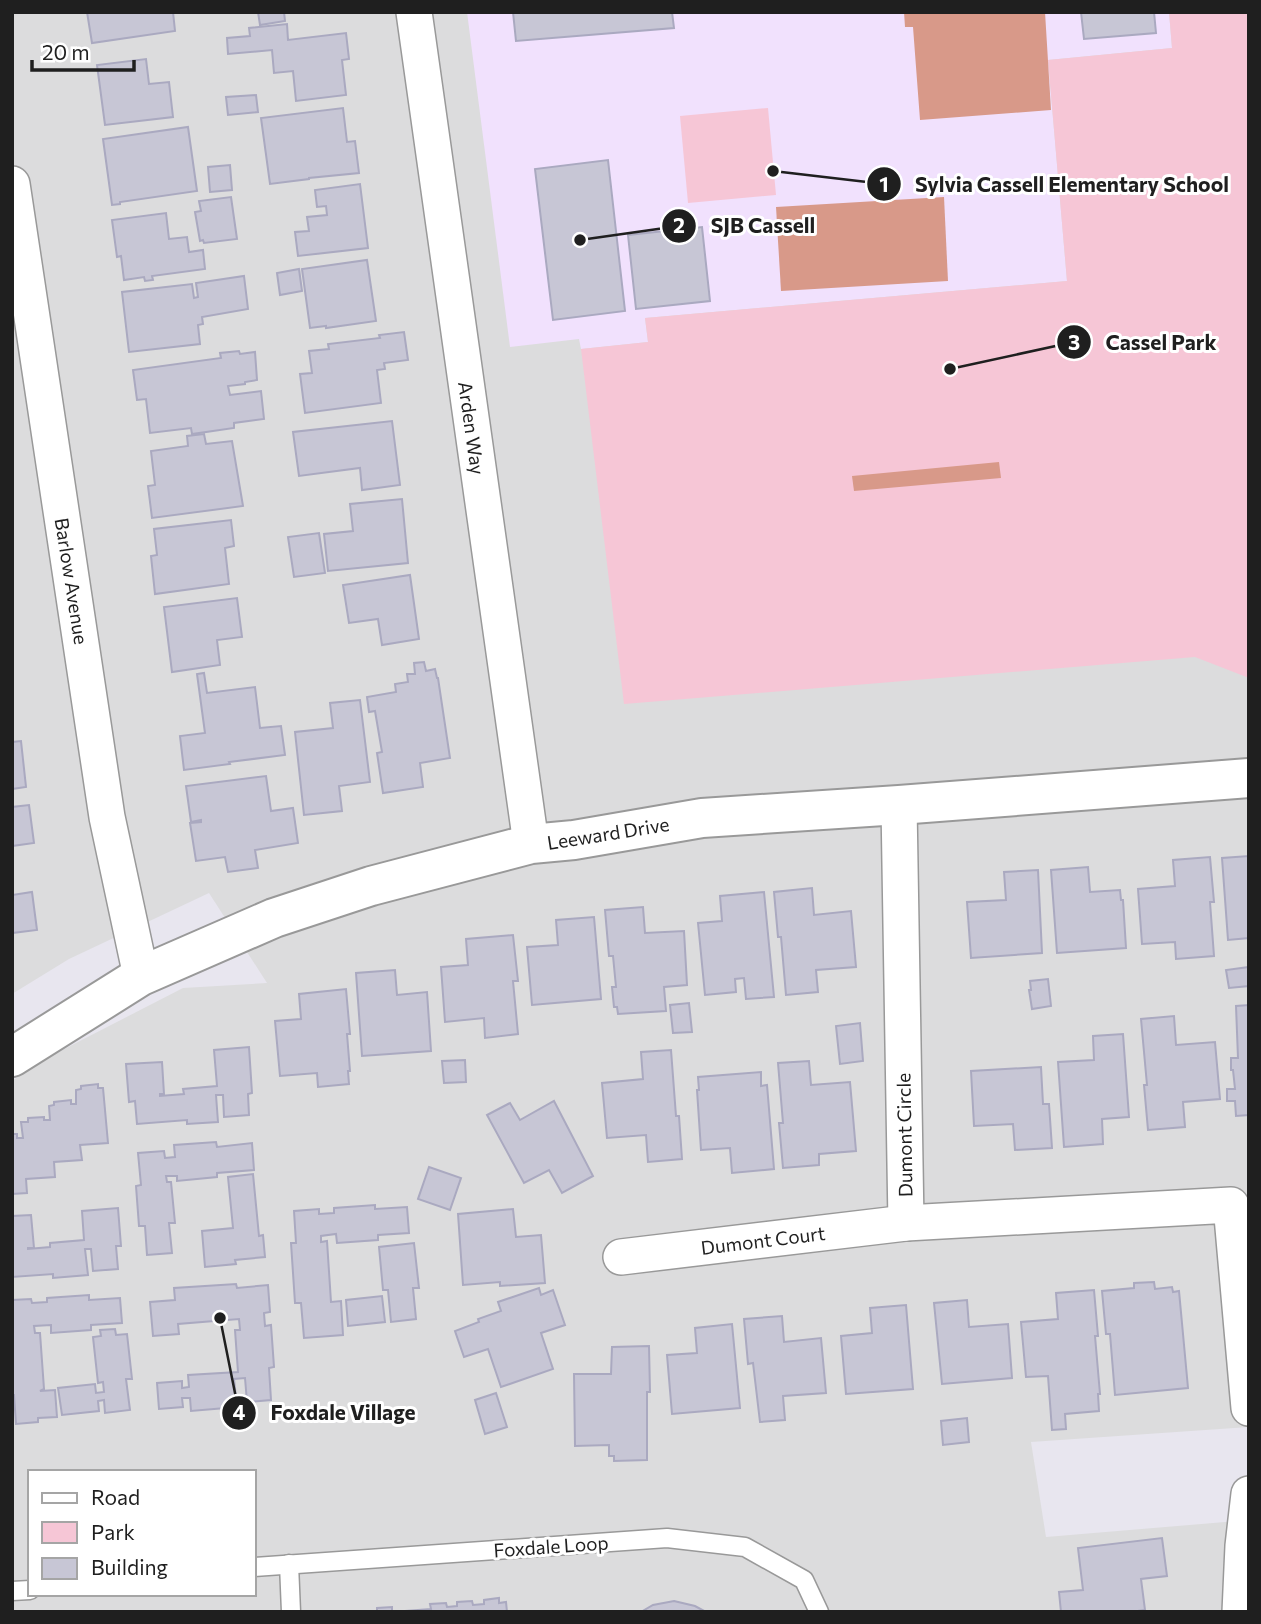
<svg xmlns="http://www.w3.org/2000/svg" width="1261" height="1624" font-family="Commissioner,sans-serif">
<style>
.residential{fill:#dcdcdd;fill-rule:evenodd}
.education{fill:#f1e1fd}
.park{fill:#f6c6d6}
.pitch{fill:#d89989}
.building{fill:#c7c6d5;stroke:#aaa9c0;stroke-width:2}
.lines{fill:none;stroke-linecap:round;stroke-linejoin:round}
.service-casing{stroke:#999;stroke-width:21}
.minor-casing{stroke:#999;stroke-width:38}
.tertiary-casing{stroke:#999;stroke-width:42}
.service{stroke:#fff;stroke-width:18}
.minor{stroke:#fff;stroke-width:35}
.tertiary{stroke:#fff;stroke-width:38}
.labels{text-anchor:middle;dominant-baseline:central;stroke-width:6;stroke-linejoin:round;paint-order:stroke}
.street-label{font-size:19px;fill:#1f1f1f;stroke:#fff}
.leader{fill:none;stroke:#1f1f1f;stroke-width:2.5}
.callout-dot{fill:#1f1f1f;stroke:#fff;stroke-width:2.5}
.mark-label{font-size:21px;text-anchor:middle;font-weight:bold;fill:#fff}
.callout-label{font-size:21px;text-anchor:middle;font-weight:bold;fill:#1f1f1f;stroke:#fff;stroke-width:6;stroke-linejoin:round;paint-order:stroke}
</style>
<rect width="100%" height="100%" fill="#e8e6ef"/>
<!-- residential -->
<path class="residential" d="M12,12H1249V1427L1031,1442L1046,1537L1249,1520V1612H12V1081L41,1061L183,988L267,983L209,893L69,959L12,994ZM30,1472H254V1594H30Z"/>
<!-- education -->
<polygon class="education" points="467,12 1169,12 1172,48 1048,60 1067,281 645,318 648,342 581,349 579,339 510,347"/>
<!-- park -->
<g class="park">
<polygon points="1169,12 1249,12 1249,678 1195,657 624,704 581,349 648,342 645,318 1067,281 1048,60 1172,48"/>
<polygon points="768,108 776,195 688,203 680,116"/>
</g>
<!-- pitch -->
<g class="pitch">
<polygon points="904,12 1045,12 1051,110 920,120 913,27 905,27"/>
<polygon points="944,197 948,281 781,291 776,207"/>
<polygon points="999,462 1001,478 854,491 852,476"/>
</g>
<!-- building -->
<g class="building">
<polygon points="87,12 173,12 175,31 92,43"/>
<polygon points="258,12 284,12 285,21 260,25"/>
<polygon points="513,12 672,12 674,28 516,41"/>
<polygon points="1081,12 1154,12 1156,33 1084,39"/>
<polygon points="287,24 288,40 346,33 349,59 342,60 346,95 296,101 293,71 274,73 272,50 228,54 227,38 250,36 249,28"/>
<polygon points="146,59 149,84 169,82 173,117 105,125 97,65"/>
<polygon points="256,95 258,112 228,115 226,97"/>
<polygon points="343,108 347,142 355,141 359,173 309,178 309,179 270,184 261,118"/>
<polygon points="188,127 197,191 120,202 120,204 112,205 103,139"/>
<polygon points="608,160 625,311 553,320 535,169"/>
<polygon points="230,165 232,190 210,192 208,167"/>
<polygon points="360,184 368,248 298,256 295,232 309,231 307,217 327,215 326,206 317,207 315,190"/>
<polygon points="231,197 237,239 204,243 203,240 200,241 195,212 201,211 199,201"/>
<polygon points="166,213 169,239 187,237 189,252 203,250 205,269 152,276 153,280 145,281 144,277 124,280 121,256 117,257 112,220"/>
<polygon points="702,227 710,301 636,309 628,235"/>
<polygon points="367,260 376,321 326,328 326,326 310,328 302,269"/>
<polygon points="299,269 302,291 280,295 277,273"/>
<polygon points="244,276 248,309 202,317 203,324 198,325 200,344 129,352 122,292 192,284 194,298 198,297 196,283"/>
<polygon points="404,332 408,360 384,363 385,369 377,370 381,403 305,413 300,374 312,373 309,351 329,349 328,344 380,338 379,335"/>
<polygon points="239,351 240,354 255,352 257,380 245,382 245,384 228,386 230,395 261,391 264,419 234,423 234,428 192,434 191,428 150,433 146,399 137,400 133,370 221,358 220,353"/>
<polygon points="392,421 400,485 362,490 360,468 299,476 293,432"/>
<polygon points="204,434 206,444 232,441 243,506 152,518 148,486 155,485 151,451 188,446 187,436"/>
<polygon points="402,499 408,563 328,571 324,534 353,531 350,504"/>
<polygon points="231,520 234,546 225,548 229,584 155,594 151,556 157,555 154,529"/>
<polygon points="319,533 325,573 294,577 288,537"/>
<polygon points="410,575 419,639 382,645 378,619 349,623 343,585"/>
<polygon points="237,598 242,637 217,640 220,665 172,672 164,607"/>
<polygon points="424,662 426,671 435,669 437,678 438,678 450,758 420,763 423,787 383,793 377,753 382,752 375,711 369,712 367,697 396,692 395,684 408,682 407,674 415,674 414,663"/>
<polygon points="204,673 207,693 255,687 260,728 281,726 285,755 229,762 230,764 184,770 180,736 205,733 197,674"/>
<polygon points="360,700 370,782 339,786 342,811 304,815 295,732 333,728 330,703"/>
<polygon points="21,741 26,787 12,789 12,742"/>
<polygon points="266,776 271,811 293,808 298,843 255,850 258,868 228,872 225,857 196,861 190,823 201,822 201,820 191,822 186,786"/>
<polygon points="29,805 34,843 12,846 12,807"/>
<polygon points="1249,856 1249,938 1228,940 1222,858"/>
<polygon points="1210,857 1214,902 1210,902 1214,956 1176,959 1175,942 1142,944 1138,889 1175,886 1173,860"/>
<polygon points="1088,867 1090,892 1120,890 1121,900 1123,900 1126,948 1057,953 1051,870"/>
<polygon points="1038,870 1042,953 971,958 967,902 1006,900 1004,872"/>
<polygon points="812,888 814,915 851,911 856,967 816,970 818,992 786,995 781,937 778,937 774,892"/>
<polygon points="32,892 37,930 12,933 12,895"/>
<polygon points="764,892 774,997 746,999 744,978 735,979 736,992 705,995 698,923 722,921 720,896"/>
<polygon points="643,907 645,933 684,931 687,985 664,987 666,1011 618,1014 617,1007 614,1007 612,987 616,987 613,956 609,956 605,910"/>
<polygon points="594,917 601,999 532,1005 527,947 558,945 556,920"/>
<polygon points="513,935 518,981 513,981 518,1034 485,1038 484,1018 445,1022 441,967 468,965 466,939"/>
<polygon points="1249,967 1249,986 1229,988 1226,970"/>
<polygon points="395,970 397,995 427,992 431,1051 362,1056 356,973"/>
<polygon points="1048,979 1051,1006 1032,1009 1029,990 1031,990 1030,981"/>
<polygon points="346,989 350,1034 347,1034 350,1071 348,1071 349,1084 318,1087 317,1073 280,1076 275,1021 301,1019 299,994"/>
<polygon points="689,1003 692,1032 673,1033 670,1005"/>
<polygon points="1249,1005 1249,1115 1236,1116 1235,1101 1227,1101 1227,1089 1235,1089 1233,1070 1231,1070 1231,1058 1238,1058 1236,1006"/>
<polygon points="1174,1016 1176,1045 1215,1042 1220,1099 1183,1102 1185,1127 1148,1130 1144,1085 1147,1085 1141,1019"/>
<polygon points="860,1023 863,1061 840,1064 836,1026"/>
<polygon points="1123,1034 1129,1117 1102,1119 1103,1144 1064,1147 1058,1062 1094,1060 1093,1036"/>
<polygon points="249,1047 252,1093 248,1094 249,1115 224,1117 223,1095 216,1095 218,1122 187,1124 187,1120 137,1124 135,1101 129,1102 126,1064 162,1062 164,1094 160,1094 160,1096 184,1094 183,1089 217,1086 214,1050"/>
<polygon points="671,1050 676,1116 679,1116 682,1159 648,1162 646,1135 607,1138 602,1083 643,1079 641,1052"/>
<polygon points="465,1060 466,1082 444,1083 442,1061"/>
<polygon points="809,1061 811,1085 850,1082 856,1151 819,1154 819,1165 783,1168 779,1123 783,1123 778,1063"/>
<polygon points="1041,1067 1043,1104 1049,1104 1052,1148 1015,1150 1013,1124 974,1126 971,1071"/>
<polygon points="761,1072 761,1086 767,1085 774,1169 732,1173 730,1148 701,1150 697,1090 699,1090 698,1077"/>
<polygon points="98,1084 98,1088 103,1088 108,1143 80,1145 82,1160 54,1162 55,1177 26,1179 27,1193 12,1194 12,1134 17,1134 17,1138 23,1138 21,1122 28,1122 28,1118 44,1117 44,1120 50,1120 49,1106 54,1105 54,1102 71,1100 71,1104 76,1104 76,1090 81,1089 81,1086"/>
<polygon points="554,1101 593,1176 562,1193 549,1170 524,1183 487,1115 510,1103 520,1120"/>
<polygon points="216,1142 217,1147 252,1143 254,1170 217,1173 217,1177 177,1181 177,1176 166,1176 167,1182 171,1182 175,1223 169,1223 172,1253 147,1255 145,1226 139,1226 136,1186 141,1185 138,1153 164,1151 165,1158 175,1157 174,1145"/>
<polygon points="429,1167 461,1178 450,1210 418,1199"/>
<polygon points="253,1174 259,1236 263,1235 265,1257 235,1260 236,1264 205,1267 202,1231 233,1228 228,1177"/>
<polygon points="375,1205 375,1209 407,1207 409,1233 378,1235 378,1240 337,1243 336,1234 321,1236 321,1242 327,1241 331,1302 341,1301 343,1335 304,1338 301,1303 295,1303 291,1243 296,1243 294,1211 319,1209 319,1214 334,1213 334,1208"/>
<polygon points="118,1208 121,1246 116,1246 118,1269 93,1271 91,1249 85,1249 88,1275 53,1278 53,1274 12,1277 12,1216 31,1215 34,1248 28,1248 28,1249 50,1247 50,1243 84,1240 82,1211"/>
<polygon points="513,1209 516,1237 541,1235 545,1283 500,1286 500,1282 463,1285 458,1214"/>
<polygon points="414,1243 419,1288 413,1288 416,1319 391,1322 388,1290 383,1290 379,1247"/>
<polygon points="1154,1282 1155,1289 1172,1287 1173,1292 1179,1291 1188,1388 1115,1395 1110,1334 1106,1334 1102,1291 1134,1288 1134,1283"/>
<polygon points="236,1284 237,1288 268,1285 270,1312 264,1313 265,1326 271,1325 274,1367 269,1368 271,1400 247,1402 245,1378 234,1379 237,1407 191,1411 190,1398 182,1398 183,1407 159,1409 157,1383 182,1381 182,1388 189,1387 188,1375 238,1372 235,1330 240,1330 239,1319 178,1324 179,1334 153,1336 150,1302 175,1300 174,1288"/>
<polygon points="539,1288 541,1295 553,1290 565,1325 541,1333 553,1369 501,1387 488,1349 464,1357 455,1331 479,1322 478,1319 501,1311 498,1302"/>
<polygon points="1094,1290 1098,1336 1095,1336 1100,1394 1098,1394 1099,1411 1065,1414 1066,1429 1052,1430 1048,1376 1026,1377 1021,1322 1058,1319 1056,1293"/>
<polygon points="89,1295 89,1300 120,1298 122,1323 91,1325 91,1330 51,1333 51,1325 34,1326 35,1333 40,1333 44,1389 40,1391 55,1390 57,1417 38,1418 38,1422 16,1424 14,1395 12,1395 12,1300 31,1299 32,1303 47,1302 47,1298"/>
<polygon points="382,1296 385,1322 348,1326 346,1300"/>
<polygon points="967,1300 969,1327 1008,1324 1012,1378 942,1384 934,1303"/>
<polygon points="906,1305 913,1389 846,1394 841,1336 872,1333 870,1308"/>
<polygon points="782,1316 784,1342 821,1338 826,1393 783,1396 785,1420 760,1422 753,1363 748,1364 744,1319"/>
<polygon points="732,1324 740,1408 672,1414 667,1355 697,1353 695,1328"/>
<polygon points="115,1329 116,1335 127,1334 132,1379 126,1379 130,1410 105,1413 104,1400 98,1401 99,1411 62,1415 58,1388 95,1384 96,1393 104,1392 103,1382 98,1383 93,1337 101,1336 100,1330"/>
<polygon points="649,1346 650,1392 647,1392 647,1460 614,1461 614,1456 609,1456 609,1445 575,1446 574,1374 611,1374 612,1347"/>
<polygon points="496,1393 507,1427 485,1434 475,1400"/>
<polygon points="967,1418 969,1442 943,1445 941,1421"/>
<polygon points="1162,1538 1167,1576 1141,1579 1145,1610 1130,1612 1061,1612 1059,1592 1083,1590 1078,1548"/>
<polygon points="499,1598 499,1603 506,1602 507,1612 377,1612 377,1608 392,1607 392,1612 431,1609 430,1604 446,1603 447,1607 457,1606 457,1602 472,1601 473,1605 484,1604 484,1600"/>
<polygon points="674,1601 695,1606 706,1612 641,1612 653,1605"/>
</g>
<g class="lines">
<defs>
<g id="service">
<polyline points="289,1564 291,1612"/>
<polyline points="254,1567 667,1538 745,1547 804,1580 819,1612"/>
<polyline points="12,1591 30,1590"/>
</g>
<g id="minor">
<polyline points="414,12 531,844"/>
<polyline points="12,184 107,817 141,976"/>
<polyline points="899,805 906,1223"/>
<polyline points="621,1257 906,1223 1231,1205 1249,1408"/>
<polyline points="1240,1612 1243,1546 1249,1494"/>
</g>
<polyline id="tertiary" points="12,1057 141,976 274,918 371,886 531,844 574,840 702,818 899,805 1249,778"/>
</defs>
<!-- service casing -->
<use href="#service" class="service-casing"/>
<!-- minor casing -->
<use href="#minor" class="minor-casing"/>
<!-- tertiary casing -->
<use href="#tertiary" class="tertiary-casing"/>
<!-- service -->
<use href="#service" class="service"/>
<!-- minor -->
<use href="#minor" class="minor"/>
<!-- tertiary -->
<use href="#tertiary" class="tertiary"/>
</g>
<g class="labels">
<!-- street labels -->
<g class="street-label">
<text transform="translate(472 428) rotate(82)">Arden Way</text>
<text transform="translate(72 581) rotate(81)">Barlow Avenue</text>
<text transform="translate(608 833) rotate(-9)">Leeward Drive</text>
<text transform="translate(904 1135) rotate(-91)">Dumont Circle</text>
<text transform="translate(763 1240) rotate(-7)">Dumont Court</text>
<text transform="translate(551 1546) rotate(-4)">Foxdale Loop</text>
</g>
</g>
<!-- callouts -->
<path class="leader" d="M773 171L884 184M580 240L679 226M950 369L1074 342M220 1318L239 1413"/>
<g class="callout-dot">
<circle cx="773" cy="171" r="7"/>
<circle cx="580" cy="240" r="7"/>
<circle cx="950" cy="369" r="7"/>
<circle cx="220" cy="1318" r="7"/>
<circle cx="884" cy="184" r="18"/>
<circle cx="679" cy="226" r="18"/>
<circle cx="1074" cy="342" r="18"/>
<circle cx="239" cy="1413" r="18"/>
</g>
<g class="mark-label">
<text x="884" y="192">1</text>
<text x="679" y="233">2</text>
<text x="1074" y="350">3</text>
<text x="239" y="1420">4</text>
</g>
<g class="callout-label">
<text x="1072" y="192">Sylvia Cassell Elementary School</text>
<text x="763" y="233">SJB Cassell</text>
<text x="1161" y="350">Cassel Park</text>
<text x="343" y="1420">Foxdale Village</text>
</g>
<!-- border -->
<rect width="1261" height="1624" fill="none" stroke="#1f1f1f" stroke-width="28"/>
<!-- legend -->
<rect x="28" y="1470" width="228" height="126" fill="#ffffff" stroke="#a5a5a5" stroke-width="2"/>
<rect x="42" y="1493" width="35" height="10" fill="#ffffff" stroke="#a5a5a5" stroke-width="2"/>
<text x="91" y="1505" font-size="21" fill="#1f1f1f">Road</text>
<rect x="42" y="1522" width="35" height="21" fill="#f6c6d6" stroke="#a5a5a5" stroke-width="2"/>
<text x="91" y="1540" font-size="21" fill="#1f1f1f">Park</text>
<rect x="42" y="1558" width="35" height="21" fill="#c7c6d5" stroke="#a5a5a5" stroke-width="2"/>
<text x="91" y="1575" font-size="21" fill="#1f1f1f">Building</text>
<!-- scale -->
<path d="M32 60v10h102v-10" fill="none" stroke="#1f1f1f" stroke-width="3.5"/>
<text x="42" y="60" font-size="21" fill="#1f1f1f" stroke="#ffffff" stroke-width="5" paint-order="stroke">20 m</text>
</svg>
